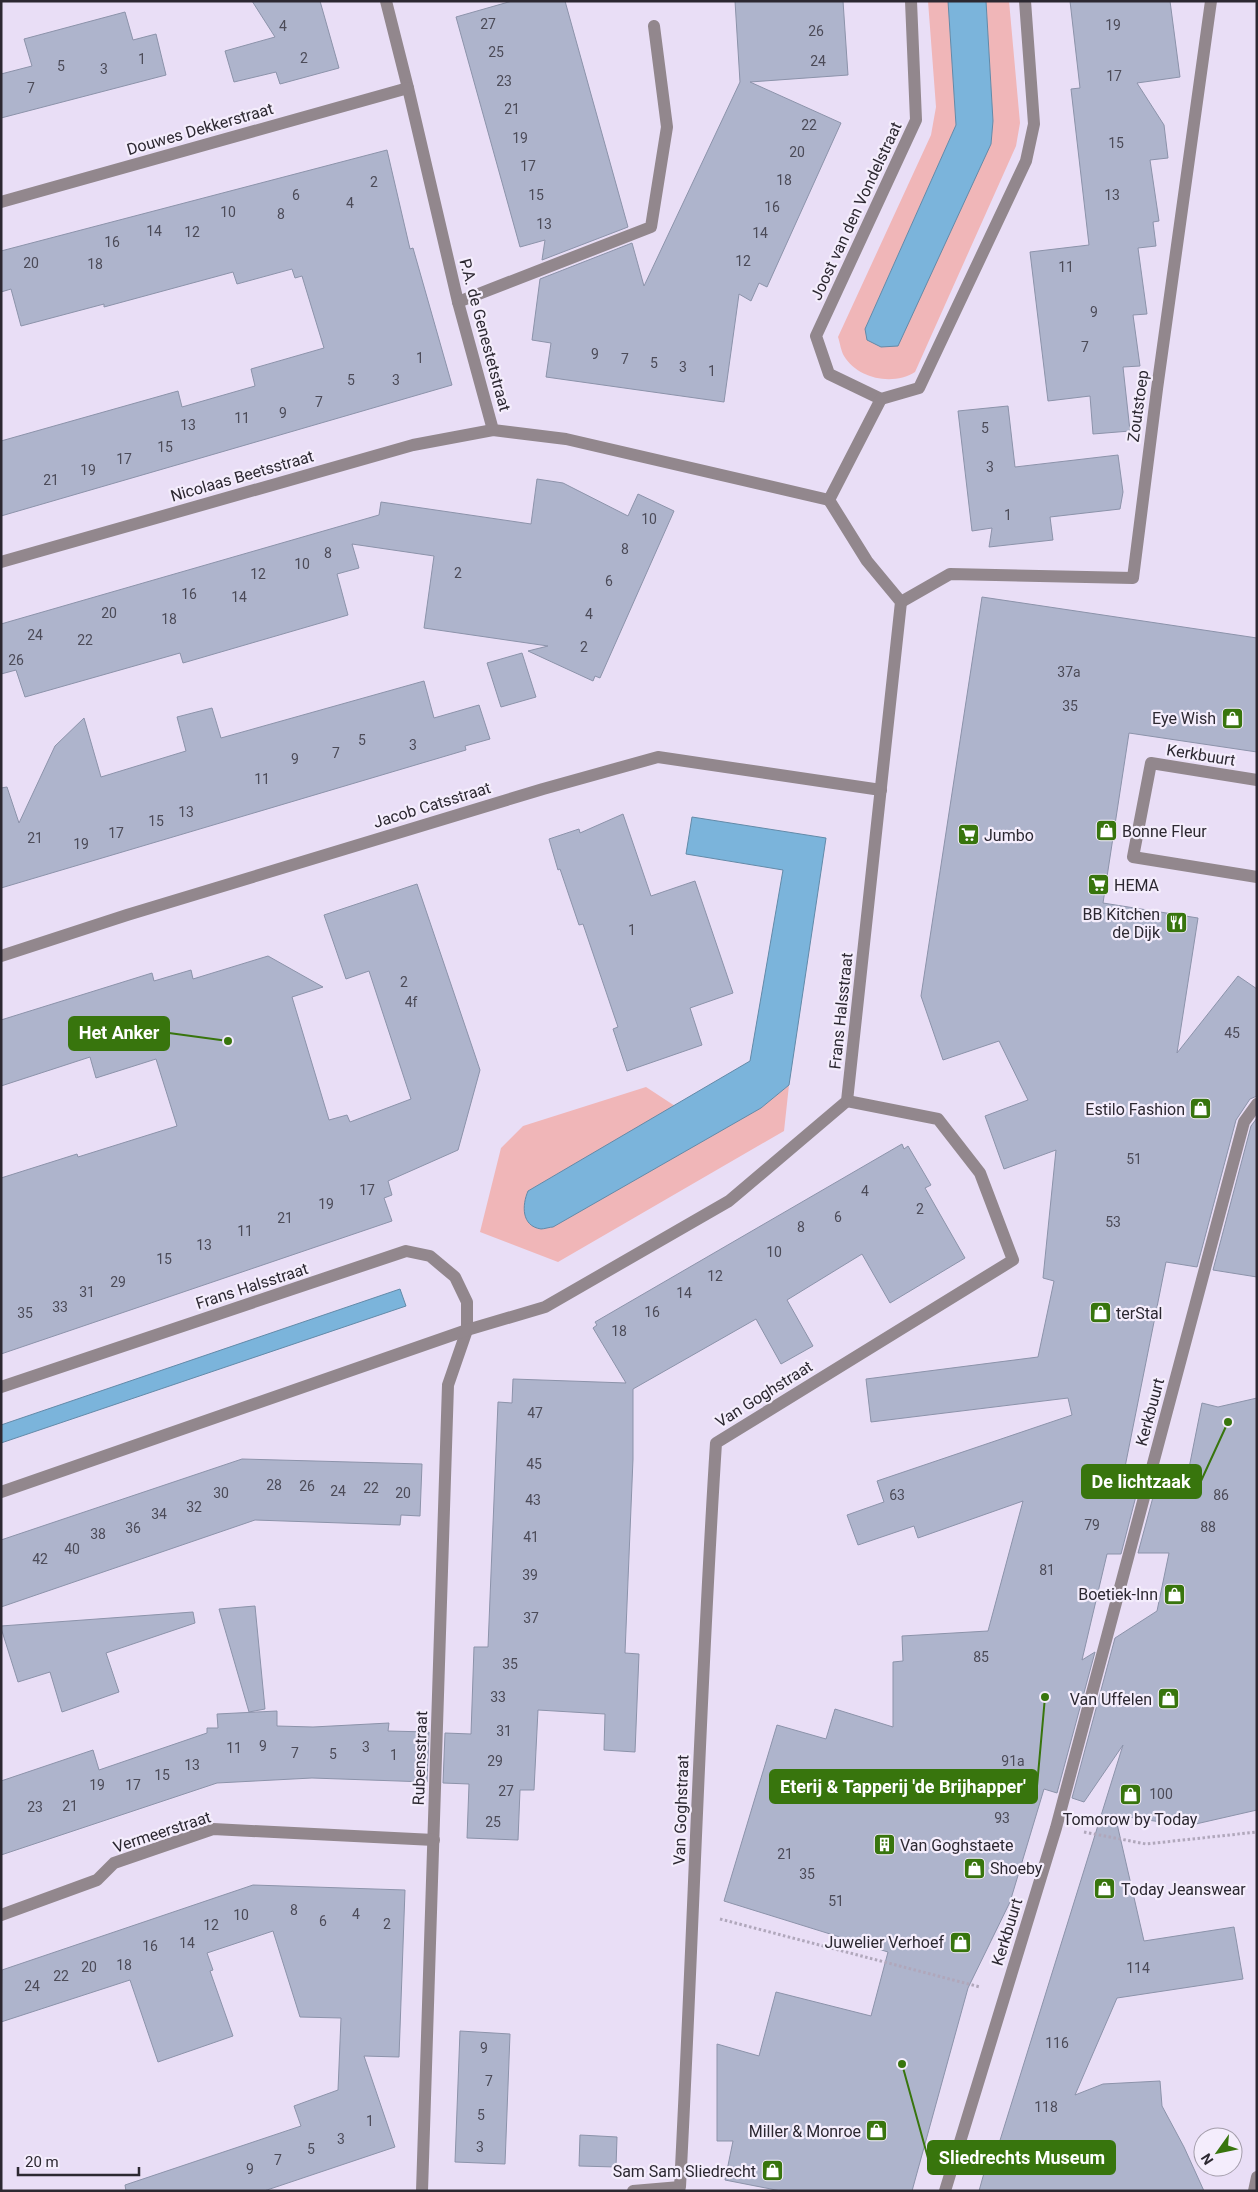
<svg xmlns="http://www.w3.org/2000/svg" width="1258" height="2192" font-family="Roboto,sans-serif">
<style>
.green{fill:#f0b6b8}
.water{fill:#7bb4db;stroke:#638aa8}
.building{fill:#aeb4cc;stroke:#8c93aa}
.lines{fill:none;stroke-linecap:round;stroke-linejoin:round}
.path{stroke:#b0a7bb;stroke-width:3;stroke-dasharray:2.5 2.5;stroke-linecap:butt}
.minor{stroke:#92878d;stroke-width:12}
.labels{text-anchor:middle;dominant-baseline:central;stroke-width:4.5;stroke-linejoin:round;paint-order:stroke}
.number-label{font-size:14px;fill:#4c4b58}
.street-label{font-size:16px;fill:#2c2831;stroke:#f4edfc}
.poi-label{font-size:16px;fill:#2c2831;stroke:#f4edfc;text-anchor:end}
.leader{fill:none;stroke:#38750d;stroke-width:2}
.callout-dot{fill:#38750d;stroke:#f4edfc;stroke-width:2}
.callout{fill:#38750d;stroke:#38750d;stroke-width:2}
.callout-label{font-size:18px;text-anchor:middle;font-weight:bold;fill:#fff}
</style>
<rect width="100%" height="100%" fill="#e9def6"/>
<!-- green -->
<g class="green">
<path d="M928,1H948L956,125L865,329L991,144L993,121L986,1H1009L1020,123L1016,146L915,372C893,386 858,379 844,356C841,351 840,343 838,337L931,135L936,107Z"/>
<polygon points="789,1085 784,1131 558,1262 480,1232 501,1148 523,1126 646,1087 675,1106 528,1191 761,1108"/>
</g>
<!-- water -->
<g class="water">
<polygon points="948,1 986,1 993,121 991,144 898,346 881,347 867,340 865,329 956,125"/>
<path d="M692,817L826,838L789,1085L761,1108L553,1227C550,1227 544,1229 541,1229C521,1226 522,1205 528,1191L750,1061L783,870L686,854Z"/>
<polygon points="400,1289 406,1306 1,1443 1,1425"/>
</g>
<!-- building -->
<g class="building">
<polygon points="252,1 320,1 339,68 280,84 276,72 234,82 225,51 275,37"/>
<polygon points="512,1 565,1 628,227 542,260 545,240 520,247 456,17"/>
<polygon points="735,1 843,1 848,75 750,82 841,123 767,287 759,283 751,301 739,294 724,402 546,377 551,343 532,340 540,279 632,243 644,286 740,82"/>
<polygon points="1070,1 1170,1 1180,77 1137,83 1164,125 1168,158 1150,160 1159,221 1153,222 1156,246 1138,248 1147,314 1133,315 1140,366 1123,367 1130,431 1093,434 1090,396 1048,401 1030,252 1089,245 1071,89 1080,88"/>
<polygon points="125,12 133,40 156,34 166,75 1,118 1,74 32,66 24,39"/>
<polygon points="387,150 410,249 413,248 452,385 1,516 1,441 178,391 182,407 255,386 251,369 324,348 302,276 295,278 292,269 237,284 233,272 104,307 104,304 21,326 11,289 1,292 1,251"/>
<polygon points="1008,406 1015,467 1118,455 1123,492 1120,509 1050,517 1053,540 989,547 992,528 972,531 958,411"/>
<polygon points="537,479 563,483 628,516 638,494 674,511 600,678 595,676 593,681 528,651 548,646 424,628 434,556 352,544 359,568 337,574 348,615 183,663 180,653 25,697 16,670 1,674 1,624 379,515 381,502 531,524"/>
<polygon points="982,597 1257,638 1257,752 1129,733 1103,903 1198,918 1177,1053 1238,976 1257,989 1257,1096 1250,1099 1236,1120 1197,1267 1166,1262 1125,1467 1143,1469 1121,1554 1107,1554 1082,1660 1095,1652 1057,1793 1044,1789 1010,1902 968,1988 912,2191 781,2191 725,2180 733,2141 717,2141 717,2044 759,2056 776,1992 871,2016 888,1952 724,1901 777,1725 826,1739 835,1709 893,1727 893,1662 903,1661 902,1636 988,1631 1023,1501 918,1538 914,1526 858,1545 847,1515 884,1502 877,1481 1072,1415 1068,1398 871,1422 866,1379 1038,1357 1054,1281 1043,1278 1056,1150 1004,1169 985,1116 1028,1100 999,1041 943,1060 921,996"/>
<polygon points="522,653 536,697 501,707 487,663"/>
<polygon points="424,681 434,718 479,705 490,739 465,746 466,750 1,888 1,788 7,787 19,823 55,746 84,718 101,777 186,751 177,717 212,708 221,738"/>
<polygon points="623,814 651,896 695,881 733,993 690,1008 702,1045 627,1071 613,1029 618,1027 583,924 579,925 560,869 558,870 549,839 579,829 580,833"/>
<polygon points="417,884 480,1070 458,1150 388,1181 392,1195 384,1198 392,1221 1,1354 1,1178 77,1154 78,1157 177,1126 156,1059 96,1078 90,1057 1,1086 1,1020 152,973 154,981 191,970 193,979 268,956 323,987 292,997 329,1120 347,1115 350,1122 411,1099 369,971 346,979 324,915"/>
<polygon points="1257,1118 1257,1277 1213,1270 1251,1126"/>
<polygon points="902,1144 904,1149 908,1146 931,1185 925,1188 965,1258 890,1303 862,1254 787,1300 813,1346 781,1364 756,1319 633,1389 633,1459 625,1653 639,1654 635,1752 604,1750 605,1714 538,1710 534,1790 520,1790 518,1840 467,1838 469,1784 443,1783 445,1733 471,1734 474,1647 488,1647 498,1402 512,1403 513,1379 626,1383 593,1328 597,1325 595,1322"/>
<polygon points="1257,1398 1257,1810 1187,1826 1115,1815 1144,1941 1234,1927 1243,1979 1117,1998 1075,2095 1103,2084 1160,2081 1162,2106 1184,2147 1204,2191 979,2191 991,2148 997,2150 1123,1745 1084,1802 1072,1798 1115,1638 1157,1611 1169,1553 1138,1553 1160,1471 1188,1473 1202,1403 1218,1407"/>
<polygon points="242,1459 422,1464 420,1516 401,1515 400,1525 255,1520 1,1607 1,1540"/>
<polygon points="255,1606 265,1709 249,1712 219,1609"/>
<polygon points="193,1612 195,1623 106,1653 119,1692 62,1712 50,1672 18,1682 1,1628 1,1626"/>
<polygon points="277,1711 277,1726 313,1727 389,1723 388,1731 429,1732 427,1782 312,1778 217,1783 1,1855 1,1781 93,1750 99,1770 207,1733 207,1728 218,1728 217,1714"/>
<polygon points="253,1885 405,1890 399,2057 364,2056 395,2147 264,2191 126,2191 125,2185 301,2126 294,2106 338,2090 341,2018 300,2017 273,1931 207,1953 213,1970 210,1971 233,2036 158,2062 130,1980 1,2022 2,1970"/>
<polygon points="460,2031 510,2034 505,2164 455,2162"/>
<polygon points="580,2135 617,2137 616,2167 579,2166"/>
</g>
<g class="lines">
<!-- path -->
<g class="path">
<polyline points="1084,1832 1146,1844 1257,1832"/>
<polyline points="720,1919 980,1987"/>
</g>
<!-- minor -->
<g class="minor">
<polyline points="386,1 408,88 458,302 493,430 566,439 829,500"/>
<polyline points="911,1 916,120 816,336 829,374 881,399 919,388 1026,161 1034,124 1025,1"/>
<polyline points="1,202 408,88"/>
<polyline points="458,302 651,227 667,127 654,26"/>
<polyline points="829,500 881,399"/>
<polyline points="1,562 413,445 493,430"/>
<polyline points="901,602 950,574 1133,578 1157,389 1211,1"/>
<polyline points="1257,780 1151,763 1133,857 1257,877"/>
<polyline points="1,956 127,915 543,789 658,757 881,790"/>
<polyline points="1,1387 406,1251 430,1256 455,1277 467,1302 467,1330 448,1385 422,2191"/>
<polyline points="1,1492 467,1330 545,1307 729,1201 847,1101 901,602 867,561 829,500"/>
<polyline points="1,1915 97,1880 114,1863 213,1829 434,1840"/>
<path d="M633,2191L680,2187C693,1939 700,1691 716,1443L1013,1260L980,1173L938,1119L847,1101"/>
<polyline points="945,2191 1056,1828 1244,1122 1257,1104"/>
<polyline points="1254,2191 1257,2177"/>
</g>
</g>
<!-- icons -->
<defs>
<symbol id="shop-square" viewBox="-11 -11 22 22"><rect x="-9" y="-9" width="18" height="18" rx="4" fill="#38750d" stroke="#f4edfc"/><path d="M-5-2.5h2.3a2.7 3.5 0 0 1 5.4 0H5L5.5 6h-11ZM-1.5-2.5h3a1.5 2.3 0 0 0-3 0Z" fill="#fff"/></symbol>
<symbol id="supermarket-square" viewBox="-11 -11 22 22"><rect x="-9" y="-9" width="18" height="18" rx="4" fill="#38750d" stroke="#f4edfc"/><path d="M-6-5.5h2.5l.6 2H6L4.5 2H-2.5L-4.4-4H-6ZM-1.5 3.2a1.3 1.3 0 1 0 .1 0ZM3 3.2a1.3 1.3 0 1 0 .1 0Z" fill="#fff"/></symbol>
<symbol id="restaurant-square" viewBox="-11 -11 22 22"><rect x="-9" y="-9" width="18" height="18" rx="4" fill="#38750d" stroke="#f4edfc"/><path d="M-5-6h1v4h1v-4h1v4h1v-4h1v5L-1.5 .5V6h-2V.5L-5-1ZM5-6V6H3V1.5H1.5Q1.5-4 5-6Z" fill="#fff"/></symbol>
<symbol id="building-square" viewBox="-11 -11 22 22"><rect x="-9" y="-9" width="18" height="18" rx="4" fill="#38750d" stroke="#f4edfc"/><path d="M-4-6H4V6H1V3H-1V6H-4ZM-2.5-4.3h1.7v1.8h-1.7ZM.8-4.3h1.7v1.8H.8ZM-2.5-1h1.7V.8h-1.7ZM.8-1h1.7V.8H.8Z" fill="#fff"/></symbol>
</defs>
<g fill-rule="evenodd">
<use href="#shop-square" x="1220" y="706" width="25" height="25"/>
<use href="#shop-square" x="1094" y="818" width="25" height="25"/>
<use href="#supermarket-square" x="956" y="822" width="25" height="25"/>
<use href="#supermarket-square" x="1086" y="872" width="25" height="25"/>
<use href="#restaurant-square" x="1164" y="910" width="25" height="25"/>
<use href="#shop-square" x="1188" y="1096" width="25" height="25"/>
<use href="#shop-square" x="1088" y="1300" width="25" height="25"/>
<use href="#shop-square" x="1162" y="1582" width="25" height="25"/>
<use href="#shop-square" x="1156" y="1686" width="25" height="25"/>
<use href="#shop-square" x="1118" y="1782" width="25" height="25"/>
<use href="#building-square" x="872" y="1832" width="25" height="25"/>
<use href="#shop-square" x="962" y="1856" width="25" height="25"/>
<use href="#shop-square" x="1092" y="1876" width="25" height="25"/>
<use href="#shop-square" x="948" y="1930" width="25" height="25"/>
<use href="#shop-square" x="864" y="2118" width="25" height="25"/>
<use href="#shop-square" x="760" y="2158" width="25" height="25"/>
</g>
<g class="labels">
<!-- number labels -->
<g class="number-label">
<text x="488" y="24">27</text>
<text x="1113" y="25">19</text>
<text x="283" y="26">4</text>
<text x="816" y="31">26</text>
<text x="496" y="52">25</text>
<text x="304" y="58">2</text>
<text x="142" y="59">1</text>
<text x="818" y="61">24</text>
<text x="61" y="66">5</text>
<text x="104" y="69">3</text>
<text x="1114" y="76">17</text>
<text x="504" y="81">23</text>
<text x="31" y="88">7</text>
<text x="512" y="109">21</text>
<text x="809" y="125">22</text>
<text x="520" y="138">19</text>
<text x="1116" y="143">15</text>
<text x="797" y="152">20</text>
<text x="528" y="166">17</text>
<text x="784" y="180">18</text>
<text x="374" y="182">2</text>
<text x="296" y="195">6</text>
<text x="536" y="195">15</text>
<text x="1112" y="195">13</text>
<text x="350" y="203">4</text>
<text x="772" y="207">16</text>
<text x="228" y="212">10</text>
<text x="281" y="214">8</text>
<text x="544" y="224">13</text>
<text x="154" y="231">14</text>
<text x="192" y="232">12</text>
<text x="760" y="233">14</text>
<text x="112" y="242">16</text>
<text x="743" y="261">12</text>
<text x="31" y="263">20</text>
<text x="95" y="264">18</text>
<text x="1066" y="267">11</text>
<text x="1094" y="312">9</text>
<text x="1085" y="347">7</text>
<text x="595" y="354">9</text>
<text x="420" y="358">1</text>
<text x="625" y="359">7</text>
<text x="654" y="363">5</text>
<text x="683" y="367">3</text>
<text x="712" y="371">1</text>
<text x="351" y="380">5</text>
<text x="396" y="380">3</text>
<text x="319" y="402">7</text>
<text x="283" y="413">9</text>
<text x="242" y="418">11</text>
<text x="188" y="425">13</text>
<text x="985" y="428">5</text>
<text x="165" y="447">15</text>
<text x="124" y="459">17</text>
<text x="990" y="467">3</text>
<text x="88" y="470">19</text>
<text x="51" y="480">21</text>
<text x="1008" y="515">1</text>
<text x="649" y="519">10</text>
<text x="625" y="549">8</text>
<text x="328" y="553">8</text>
<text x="302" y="564">10</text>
<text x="458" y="573">2</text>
<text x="258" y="574">12</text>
<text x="609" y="581">6</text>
<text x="189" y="594">16</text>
<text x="239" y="597">14</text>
<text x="109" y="613">20</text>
<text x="589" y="614">4</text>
<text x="169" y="619">18</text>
<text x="35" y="635">24</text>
<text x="85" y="640">22</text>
<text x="584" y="647">2</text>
<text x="16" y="660">26</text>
<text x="1069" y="672">37a</text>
<text x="1070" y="706">35</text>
<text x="362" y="740">5</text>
<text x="413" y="745">3</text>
<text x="336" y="753">7</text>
<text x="295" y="759">9</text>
<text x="262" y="779">11</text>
<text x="186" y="812">13</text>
<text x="156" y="821">15</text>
<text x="116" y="833">17</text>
<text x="35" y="838">21</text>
<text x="81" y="844">19</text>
<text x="632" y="930">1</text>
<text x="404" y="982">2</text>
<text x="411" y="1002">4f</text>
<text x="1232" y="1033">45</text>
<text x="1134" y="1159">51</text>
<text x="367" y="1190">17</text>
<text x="865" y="1191">4</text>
<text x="326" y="1204">19</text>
<text x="920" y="1209">2</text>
<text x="838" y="1217">6</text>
<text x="285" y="1218">21</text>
<text x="1113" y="1222">53</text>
<text x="801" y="1227">8</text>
<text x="245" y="1231">11</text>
<text x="204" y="1245">13</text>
<text x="774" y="1252">10</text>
<text x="164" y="1259">15</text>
<text x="715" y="1276">12</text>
<text x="118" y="1282">29</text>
<text x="87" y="1292">31</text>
<text x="684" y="1293">14</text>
<text x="60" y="1307">33</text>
<text x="652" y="1312">16</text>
<text x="25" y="1313">35</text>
<text x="619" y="1331">18</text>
<text x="535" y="1413">47</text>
<text x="534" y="1464">45</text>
<text x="274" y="1485">28</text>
<text x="307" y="1486">26</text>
<text x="371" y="1488">22</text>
<text x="338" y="1491">24</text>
<text x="221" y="1493">30</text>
<text x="403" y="1493">20</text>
<text x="897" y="1495">63</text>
<text x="1221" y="1495">86</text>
<text x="533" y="1500">43</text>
<text x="194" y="1507">32</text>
<text x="159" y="1514">34</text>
<text x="1092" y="1525">79</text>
<text x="1208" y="1527">88</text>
<text x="133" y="1528">36</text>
<text x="98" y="1534">38</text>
<text x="531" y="1537">41</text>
<text x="72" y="1549">40</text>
<text x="40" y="1559">42</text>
<text x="1047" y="1570">81</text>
<text x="530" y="1575">39</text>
<text x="531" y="1618">37</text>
<text x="981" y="1657">85</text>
<text x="510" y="1664">35</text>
<text x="498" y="1697">33</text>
<text x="504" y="1731">31</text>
<text x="263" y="1746">9</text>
<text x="366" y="1747">3</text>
<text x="234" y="1748">11</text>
<text x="295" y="1753">7</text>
<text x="333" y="1754">5</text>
<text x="394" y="1755">1</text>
<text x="495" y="1761">29</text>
<text x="1013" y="1761">91a</text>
<text x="192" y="1765">13</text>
<text x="162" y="1775">15</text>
<text x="97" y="1785">19</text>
<text x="133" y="1785">17</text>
<text x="506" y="1791">27</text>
<text x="1161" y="1794">100</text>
<text x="70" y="1806">21</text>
<text x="35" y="1807">23</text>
<text x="1002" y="1818">93</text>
<text x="493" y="1822">25</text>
<text x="785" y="1854">21</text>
<text x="807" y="1874">35</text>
<text x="836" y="1901">51</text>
<text x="294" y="1910">8</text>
<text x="356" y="1914">4</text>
<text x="241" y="1915">10</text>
<text x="323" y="1921">6</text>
<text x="387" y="1924">2</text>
<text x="211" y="1925">12</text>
<text x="187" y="1943">14</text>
<text x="150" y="1946">16</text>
<text x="124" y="1965">18</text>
<text x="89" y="1967">20</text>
<text x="1138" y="1968">114</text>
<text x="61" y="1976">22</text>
<text x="32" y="1986">24</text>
<text x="1057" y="2043">116</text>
<text x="484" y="2048">9</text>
<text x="489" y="2081">7</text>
<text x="1046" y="2107">118</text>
<text x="481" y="2115">5</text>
<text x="370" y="2121">1</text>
<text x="341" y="2139">3</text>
<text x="480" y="2147">3</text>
<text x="311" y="2149">5</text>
<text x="278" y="2160">7</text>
<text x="250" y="2169">9</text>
</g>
<!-- street labels -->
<g class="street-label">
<text transform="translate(200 129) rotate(-16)">Douwes Dekkerstraat</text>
<text transform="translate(856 211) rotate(-65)">Joost van den Vondelstraat</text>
<text transform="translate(485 335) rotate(75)">P.A. de Genestetstraat</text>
<text transform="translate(1138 406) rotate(-82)">Zoutstoep</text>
<text transform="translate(242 476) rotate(-16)">Nicolaas Beetsstraat</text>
<text transform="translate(1201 755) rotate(9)">Kerkbuurt</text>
<text transform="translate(432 805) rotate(-17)">Jacob Catsstraat</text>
<text transform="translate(841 1011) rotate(-84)">Frans Halsstraat</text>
<text transform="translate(252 1286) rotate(-18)">Frans Halsstraat</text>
<text transform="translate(764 1394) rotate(-32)">Van Goghstraat</text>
<text transform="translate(1150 1412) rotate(-75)">Kerkbuurt</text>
<text transform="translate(420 1758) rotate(-88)">Rubensstraat</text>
<text transform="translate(681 1810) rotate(-88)">Van Goghstraat</text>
<text transform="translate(162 1832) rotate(-18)">Vermeerstraat</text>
<text transform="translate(1007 1932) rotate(-73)">Kerkbuurt</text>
</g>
<!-- poi labels -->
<g class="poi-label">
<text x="1216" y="718">Eye Wish</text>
<text x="1122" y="831" text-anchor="start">Bonne Fleur</text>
<text x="984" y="835" text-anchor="start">Jumbo</text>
<text x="1114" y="885" text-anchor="start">HEMA</text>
<text x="1160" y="914">BB Kitchen<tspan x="1160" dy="18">de Dijk</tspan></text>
<text x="1185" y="1109">Estilo Fashion</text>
<text x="1116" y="1313" text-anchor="start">terStal</text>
<text x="1158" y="1594">Boetiek-Inn</text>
<text x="1152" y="1699">Van Uffelen</text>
<text x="1130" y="1819" text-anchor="middle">Tomorow by Today</text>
<text x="900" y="1845" text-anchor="start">Van Goghstaete</text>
<text x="990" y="1868" text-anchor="start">Shoeby</text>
<text x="1121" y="1889" text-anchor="start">Today Jeanswear</text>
<text x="944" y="1942">Juwelier Verhoef</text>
<text x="861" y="2131">Miller &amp; Monroe</text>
<text x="756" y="2171">Sam Sam Sliedrecht</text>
</g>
</g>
<!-- callouts -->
<path class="leader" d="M228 1041L169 1033M1228 1422L1201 1481M1045 1697L1037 1786M902 2064L928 2158"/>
<g class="callout-dot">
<circle cx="228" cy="1041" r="5"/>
<circle cx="1228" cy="1422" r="5"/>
<circle cx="1045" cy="1697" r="5"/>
<circle cx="902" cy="2064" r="5"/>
</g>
<g class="callout">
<rect x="69" y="1017" width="100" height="33" rx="5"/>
<rect x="1082" y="1465" width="119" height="33" rx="5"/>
<rect x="770" y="1770" width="267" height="33" rx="5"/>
<rect x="928" y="2141" width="187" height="33" rx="5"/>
</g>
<g class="callout-label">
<text x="119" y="1039">Het Anker</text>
<text x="1141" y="1488">De lichtzaak</text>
<text x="903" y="1793">Eterij &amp; Tapperij 'de Brijhapper'</text>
<text x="1022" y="2164">Sliedrechts Museum</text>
</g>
<!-- border -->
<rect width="1258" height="2192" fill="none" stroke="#2c2831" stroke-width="5"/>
<!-- north arrow -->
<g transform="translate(1218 2152) rotate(237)"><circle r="24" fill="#f4edfc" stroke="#a49eab"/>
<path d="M0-4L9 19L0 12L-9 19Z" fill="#38750d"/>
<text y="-8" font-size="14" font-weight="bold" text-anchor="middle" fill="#2c2831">N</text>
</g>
<!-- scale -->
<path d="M18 2167v8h121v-8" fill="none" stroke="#2c2831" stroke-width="2.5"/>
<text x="25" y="2167" font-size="15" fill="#2c2831" stroke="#f4edfc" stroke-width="4" paint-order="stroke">20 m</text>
</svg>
